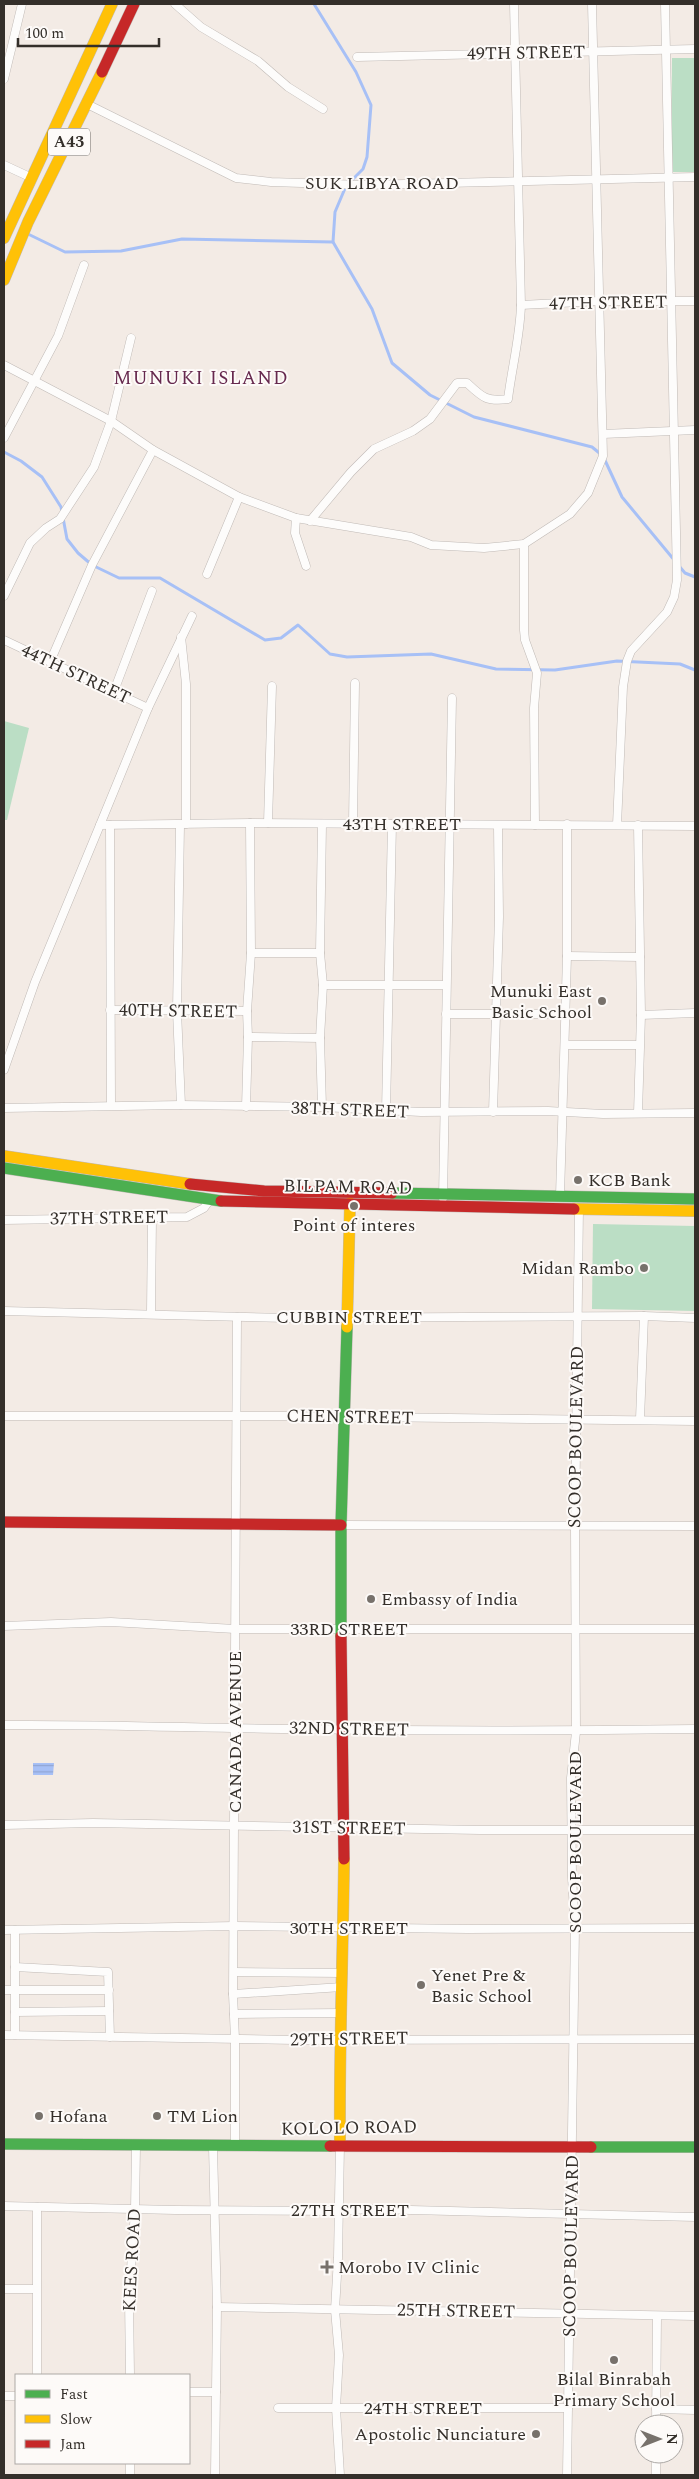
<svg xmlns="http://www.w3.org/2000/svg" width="699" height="2479" font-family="Spectral,serif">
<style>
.green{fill:#bbdec5}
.water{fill:url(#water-rules)}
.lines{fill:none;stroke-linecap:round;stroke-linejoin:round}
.stream{stroke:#a7c0f6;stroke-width:3}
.street-casing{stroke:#c0bab6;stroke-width:9}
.fast-casing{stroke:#c0bab6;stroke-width:12}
.slow-casing{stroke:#c0bab6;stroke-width:12}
.jam-casing{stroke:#c0bab6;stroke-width:12}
.street{stroke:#fdfcfb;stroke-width:8}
.fast{stroke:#4caf50;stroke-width:11}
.slow{stroke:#ffc107;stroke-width:11}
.jam{stroke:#c62828;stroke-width:11}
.poi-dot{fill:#77716b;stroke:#fdfaf8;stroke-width:2}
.labels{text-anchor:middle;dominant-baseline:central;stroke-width:4;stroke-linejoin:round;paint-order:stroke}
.shield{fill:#fdfaf8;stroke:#706c68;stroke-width:1}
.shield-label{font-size:16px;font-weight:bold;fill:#342f2a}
.street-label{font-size:18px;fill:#342f2a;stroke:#fdfaf8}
.poi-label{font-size:18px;fill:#342f2a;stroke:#fdfaf8;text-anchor:start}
.neighbourhood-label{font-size:19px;letter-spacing:1px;fill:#66294e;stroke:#fdfaf8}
</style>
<defs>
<pattern id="water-rules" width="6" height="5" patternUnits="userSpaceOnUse" patternTransform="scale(1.25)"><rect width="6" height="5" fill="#a7c0f6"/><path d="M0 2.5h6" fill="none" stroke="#90a5d3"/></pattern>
</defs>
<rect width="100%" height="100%" fill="#f3ebe5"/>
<!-- green -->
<g class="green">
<polygon points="672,58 695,58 695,172 671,172"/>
<polygon points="4,721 29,728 7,820 4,820"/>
<polygon points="593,1224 695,1226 695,1311 592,1309"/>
</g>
<!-- water -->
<polygon class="water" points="33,1763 54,1763 53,1775 33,1775"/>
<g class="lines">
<!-- stream -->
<g class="stream">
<polyline points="314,4 356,72 371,105 367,157 363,169 346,186 335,212 333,242 372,309 392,363 430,395 474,417 592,447 603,456 622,497 675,561"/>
<polyline points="28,234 65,252 121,251 182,239 333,242"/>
<polyline points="4,452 21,461 42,477 61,507 67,539 78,553 92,565 119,578 160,578 265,640 281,638 298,625 330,654 347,657 431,654 496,669 555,670 617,661 680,664 695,670"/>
<polyline points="679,566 685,573 695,577"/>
</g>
<defs>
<g id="street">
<polyline points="175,4 201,27 258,61 288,87 323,109"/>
<polyline points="357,57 695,49"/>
<polyline points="4,79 22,4"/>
<polyline points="87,104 236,178 271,182 363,185 695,177"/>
<polyline points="4,165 32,178"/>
<polyline points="521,305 599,301 695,301"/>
<polyline points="4,365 111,421 153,450 239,497 296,518 411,537 431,545 484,548 524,544 570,514 588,493 603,456 592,4"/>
<polyline points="603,434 695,430"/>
<polyline points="4,438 58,336 84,265"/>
<polyline points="296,518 295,533 306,566"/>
<path d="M310,521L351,472L374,449L413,431L430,419L457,383H467C482,397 486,402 508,399C512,367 520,337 521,305L514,4"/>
<polyline points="524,544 524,630 525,640 537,673 534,708 535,825"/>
<polyline points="207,574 239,497"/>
<polyline points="4,596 30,543 46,528 60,519 94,467 111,421 131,338"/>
<polyline points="181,637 186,684 186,824"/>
<polyline points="4,640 148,708"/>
<polyline points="50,662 92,565 153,450"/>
<polyline points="114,691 152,591"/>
<polyline points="268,823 272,686"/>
<polyline points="353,824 355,683"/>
<polyline points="100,825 148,708 192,616"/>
<polyline points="110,825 111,1105"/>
<polyline points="180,825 177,1011 181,1105"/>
<polyline points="617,825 623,687 627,661 631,651 667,612 674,597 677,580 665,4"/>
<polyline points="251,953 320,953"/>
<polyline points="567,956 640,957"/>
<polyline points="323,985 446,985"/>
<polyline points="110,1010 247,1011"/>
<polyline points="446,1014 564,1014"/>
<polyline points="641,1015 695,1013"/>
<polyline points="248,1037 320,1038"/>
<polyline points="565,1045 639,1045"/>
<polyline points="4,1070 35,982 100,825 250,823 695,826"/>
<polyline points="246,1107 248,1037 247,1011 251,953 250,823"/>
<polyline points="322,1107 320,1038 323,985 320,953 322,824"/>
<polyline points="4,1108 181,1105 322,1107 421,1112 548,1111 603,1114 695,1113"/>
<polyline points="386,1111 392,824"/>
<polyline points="493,1112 499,917 498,826"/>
<polyline points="638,1113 641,1015 638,825"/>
<polyline points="560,1196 567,956 567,824"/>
<polyline points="443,1198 452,698"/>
<polyline points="4,1220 187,1217 204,1208 209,1201"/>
<polyline points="4,1311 288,1318 644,1316 695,1318"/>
<polyline points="151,1313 152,1217"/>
<polyline points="4,1416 287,1416 695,1421"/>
<polyline points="640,1419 644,1316"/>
<polyline points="341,1525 695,1526"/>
<polyline points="4,1626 111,1622 235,1629 695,1629"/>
<path d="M4,1725C100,1724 195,1728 291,1729C426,1731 560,1731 695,1729"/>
<polyline points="4,1825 93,1823 480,1830 695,1830"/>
<polyline points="4,1930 235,1926 468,1929 695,1928"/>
<polyline points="15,1930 15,2035"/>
<polyline points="15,1967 108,1972 110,2037"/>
<polyline points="234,1972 343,1973"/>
<polyline points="4,1990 109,1990"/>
<polyline points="233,1994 342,1987"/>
<polyline points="15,2012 109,2011"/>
<polyline points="234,2014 342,2013"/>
<polyline points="4,2035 295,2040 695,2039"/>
<polyline points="340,2145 338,2258 335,2310 339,2355 336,2408 340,2475"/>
<polyline points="235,2146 235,2039 233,1994 237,1317"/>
<polyline points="213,2147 217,2307 215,2475"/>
<polyline points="4,2206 175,2210 337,2211 371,2209 695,2217"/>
<polyline points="4,2289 35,2289"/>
<polyline points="217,2307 695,2316"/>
<polyline points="37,2375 37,2207"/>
<polyline points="130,2375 129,2299 135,2210 136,2146"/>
<polyline points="189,2392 216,2392"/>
<polyline points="4,2396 16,2396"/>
<polyline points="278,2408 568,2408"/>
<polyline points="656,2409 695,2410"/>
<polyline points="656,2424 657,2316"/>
<polyline points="130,2475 130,2463"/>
<polyline points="567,2475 575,1928 572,1877 571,1778 576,1732 575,1527 579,1208"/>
<polyline points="656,2475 656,2454"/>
</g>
<g id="fast">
<polyline points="4,1168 221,1201"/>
<polyline points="392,1193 695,1199"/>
<polyline points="341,1636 341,1525 347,1327"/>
<polyline points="4,2144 330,2146"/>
<polyline points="591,2147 695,2147"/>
</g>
<g id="slow">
<polyline points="4,238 112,4"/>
<polyline points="4,280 28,222 102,72"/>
<polyline points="4,1156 190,1184"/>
<polyline points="574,1209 695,1211"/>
<polyline points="347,1327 350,1203"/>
<path d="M340,2145C339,2050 343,1955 344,1859"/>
</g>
<g id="jam">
<polyline points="102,72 134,4"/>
<polyline points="190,1184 264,1191 392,1193"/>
<polyline points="221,1201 574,1209"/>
<polyline points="4,1522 341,1525"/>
<polyline points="341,1636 344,1859"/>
<polyline points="330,2146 591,2147"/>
</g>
</defs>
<!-- street casing -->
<use href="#street" class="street-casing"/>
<!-- fast casing -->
<use href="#fast" class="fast-casing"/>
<!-- slow casing -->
<use href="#slow" class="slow-casing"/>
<!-- jam casing -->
<use href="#jam" class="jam-casing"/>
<!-- street -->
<use href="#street" class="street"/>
<!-- fast -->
<use href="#fast" class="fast"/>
<!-- slow -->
<use href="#slow" class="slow"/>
<!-- jam -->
<use href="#jam" class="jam"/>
</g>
<!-- markers -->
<g class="poi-dot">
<circle cx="602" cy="1001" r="5"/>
<circle cx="578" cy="1180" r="5"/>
<circle cx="354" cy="1206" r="5"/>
<circle cx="644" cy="1268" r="5"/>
<circle cx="371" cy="1599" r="5"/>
<circle cx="421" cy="1985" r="5"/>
<circle cx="39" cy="2116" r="5"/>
<circle cx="157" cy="2116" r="5"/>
<path d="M324.5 2259.5h5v5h5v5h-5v5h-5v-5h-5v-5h5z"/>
<circle cx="614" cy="2360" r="5"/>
<circle cx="536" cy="2434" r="5"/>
</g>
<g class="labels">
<!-- shield labels -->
<rect class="shield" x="48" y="128.5" width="42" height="27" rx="4"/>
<g class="shield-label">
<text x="69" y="142">A43</text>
</g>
<!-- street labels -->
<g class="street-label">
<text transform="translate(526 53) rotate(-1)">49TH STREET</text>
<text x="382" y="183">SUK LIBYA ROAD</text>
<text transform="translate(608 303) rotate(-1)">47TH STREET</text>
<text transform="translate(76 674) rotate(25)">44TH STREET</text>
<text x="402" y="824">43TH STREET</text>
<text transform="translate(178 1011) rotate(1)">40TH STREET</text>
<text transform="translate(350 1110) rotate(2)">38TH STREET</text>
<text transform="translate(348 1187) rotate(1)">BILPAM ROAD</text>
<text transform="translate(109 1218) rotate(-1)">37TH STREET</text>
<text x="349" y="1317">CUBBIN STREET</text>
<text transform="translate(350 1417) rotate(1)">CHEN STREET</text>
<text transform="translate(576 1437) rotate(-89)">SCOOP BOULEVARD</text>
<text x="349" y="1629">33RD STREET</text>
<text transform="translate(349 1729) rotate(1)">32ND STREET</text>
<text transform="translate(235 1732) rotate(-90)">CANADA AVENUE</text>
<text transform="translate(349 1828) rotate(1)">31ST STREET</text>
<text transform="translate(575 1842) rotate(-90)">SCOOP BOULEVARD</text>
<text x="349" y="1928">30TH STREET</text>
<text transform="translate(349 2039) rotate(-1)">29TH STREET</text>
<text transform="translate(349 2128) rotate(-1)">KOLOLO ROAD</text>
<text x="350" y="2210">27TH STREET</text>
<text transform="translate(571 2246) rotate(-89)">SCOOP BOULEVARD</text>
<text transform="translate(132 2260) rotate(-87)">KEES ROAD</text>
<text transform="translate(456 2311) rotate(1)">25TH STREET</text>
<text x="423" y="2408">24TH STREET</text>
</g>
<!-- poi labels -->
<g class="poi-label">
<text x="592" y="991" text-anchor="end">Munuki East<tspan x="592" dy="21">Basic School</tspan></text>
<text x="588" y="1180">KCB Bank</text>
<text x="354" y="1225" text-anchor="middle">Point of interes</text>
<text x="634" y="1268" text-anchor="end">Midan Rambo</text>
<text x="381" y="1599">Embassy of India</text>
<text x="431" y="1975">Yenet Pre &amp;<tspan x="431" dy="21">Basic School</tspan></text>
<text x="49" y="2116">Hofana</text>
<text x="167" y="2116">TM Lion</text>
<text x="338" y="2267">Morobo IV Clinic</text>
<text x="614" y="2379" text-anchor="middle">Bilal Binrabah<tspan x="614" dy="21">Primary School</tspan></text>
<text x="526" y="2434" text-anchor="end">Apostolic Nunciature</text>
</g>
<!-- neighbourhood labels -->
<g class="neighbourhood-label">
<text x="201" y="378">MUNUKI ISLAND</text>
</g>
</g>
<!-- border -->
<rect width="699" height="2479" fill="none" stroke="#342f2a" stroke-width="10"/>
<!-- legend -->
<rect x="15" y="2374" width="175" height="90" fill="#fdfaf8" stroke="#ada9a6"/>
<rect x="25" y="2390" width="25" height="8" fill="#4caf50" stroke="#ada9a6"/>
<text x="60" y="2399" font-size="15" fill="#342f2a">Fast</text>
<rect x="25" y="2415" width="25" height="8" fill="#ffc107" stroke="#ada9a6"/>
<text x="60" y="2424" font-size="15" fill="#342f2a">Slow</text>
<rect x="25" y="2440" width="25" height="8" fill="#c62828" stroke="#ada9a6"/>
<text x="60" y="2449" font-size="15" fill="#342f2a">Jam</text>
<!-- north arrow -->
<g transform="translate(659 2439) rotate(90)"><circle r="24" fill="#fdfaf8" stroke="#ada9a6"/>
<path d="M0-4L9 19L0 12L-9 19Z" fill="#77716b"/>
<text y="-8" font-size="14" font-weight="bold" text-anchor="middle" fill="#342f2a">N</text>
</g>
<!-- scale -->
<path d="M18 38v8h141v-8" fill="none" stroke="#342f2a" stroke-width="2.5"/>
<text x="25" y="38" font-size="15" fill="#342f2a" stroke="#fdfaf8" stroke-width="4" paint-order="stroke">100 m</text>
</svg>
